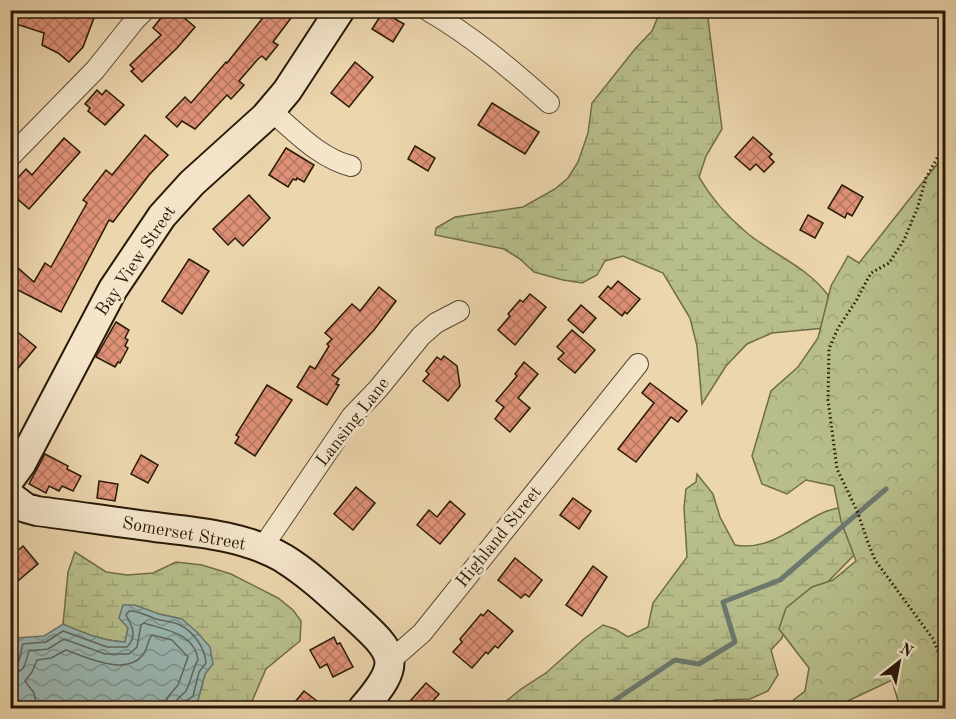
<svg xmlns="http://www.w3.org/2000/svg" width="956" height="719" font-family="'Old Standard TT',serif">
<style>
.wetland{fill:url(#wetland-marsh);stroke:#706c49;stroke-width:1.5}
.park{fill:url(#park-crowns);stroke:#706c49;stroke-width:1.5}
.water{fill:url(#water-waves);stroke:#6c786e;stroke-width:1.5}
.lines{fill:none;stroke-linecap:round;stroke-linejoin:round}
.shore{stroke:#61685c;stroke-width:1.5}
.stream{stroke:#6c786e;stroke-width:5}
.building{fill:url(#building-cross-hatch);stroke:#281907;stroke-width:1.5}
.street-casing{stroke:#594831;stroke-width:22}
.secondary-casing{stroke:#281907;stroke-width:32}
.path{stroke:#281907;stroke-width:3;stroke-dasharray:1.5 3;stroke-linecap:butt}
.street{stroke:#f3e4ca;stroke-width:20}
.secondary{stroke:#f3e4ca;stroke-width:28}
.labels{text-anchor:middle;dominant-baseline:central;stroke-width:6;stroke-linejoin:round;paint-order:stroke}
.street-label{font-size:18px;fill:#281907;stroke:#f3e4ca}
</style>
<defs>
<pattern id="wetland-marsh" width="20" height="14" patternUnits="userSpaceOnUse" patternTransform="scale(1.5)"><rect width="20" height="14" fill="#b7be8b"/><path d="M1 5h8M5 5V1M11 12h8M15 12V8" fill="none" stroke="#9da376"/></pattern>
<pattern id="park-crowns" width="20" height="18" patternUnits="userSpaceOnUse" patternTransform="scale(1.5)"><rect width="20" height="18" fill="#b7be8b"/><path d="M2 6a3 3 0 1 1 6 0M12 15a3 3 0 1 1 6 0" fill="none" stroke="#9da376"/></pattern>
<pattern id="water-waves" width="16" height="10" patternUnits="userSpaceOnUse" patternTransform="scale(1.5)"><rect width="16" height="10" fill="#9ab7b2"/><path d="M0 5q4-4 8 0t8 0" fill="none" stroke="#7e948f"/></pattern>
<pattern id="building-cross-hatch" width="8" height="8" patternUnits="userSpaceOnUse" patternTransform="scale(1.5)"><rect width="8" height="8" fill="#df9178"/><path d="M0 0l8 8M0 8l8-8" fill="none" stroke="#b57660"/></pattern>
</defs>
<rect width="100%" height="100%" fill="#ecd6ae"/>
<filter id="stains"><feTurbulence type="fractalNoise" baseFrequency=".00333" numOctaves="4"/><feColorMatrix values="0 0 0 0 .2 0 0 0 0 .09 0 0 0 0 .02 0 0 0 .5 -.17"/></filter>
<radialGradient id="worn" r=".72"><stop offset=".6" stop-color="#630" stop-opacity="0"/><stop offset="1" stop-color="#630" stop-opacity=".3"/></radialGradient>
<!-- wetland -->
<g class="wetland">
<path d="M666,11H707L722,129L706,156L699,177C711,198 728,217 747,233C774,255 806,266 828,295L825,328L772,333L747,344L726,366L702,404L697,346L690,318L663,273L623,256L605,261L597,275L582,283L563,280L534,272L520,259L504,249L435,235L436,228L455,217L523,207L555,189L568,178L578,162L588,133L592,103L635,49L652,31L657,19Z"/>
<path d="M697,474L713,494L720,517L735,545C768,551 792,528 820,514C827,510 835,509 843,507L856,553L818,592L788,619L782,638L771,650L778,675L768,691L750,699L715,700L692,708H498L521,689L546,673L585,638L603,625L615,629L628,637L648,627L653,603L687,557L684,508L686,489L696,482Z"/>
<path d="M75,552L106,572L127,575L153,573L176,562L202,565L231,574L278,598L293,610L301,621L300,641L266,669L249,708H184L198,700L205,674L182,619L159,614L128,628L125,642C102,641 84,633 63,624L68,572Z"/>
</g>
<!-- park -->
<polygon class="park" points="945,154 945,708 900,708 892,680 833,708 709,708 720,705 787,705 805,691 809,668 779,629 786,608 812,587 833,580 856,561 841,521 834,486 806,480 787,494 762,484 752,456 771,391 798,367 818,338 831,286 848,256 859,263"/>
<!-- water -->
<path class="water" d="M123,605H135L159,614L182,619L198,633L210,647L213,664L205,674L198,700L184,708H15C8,684 13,663 16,638L44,636L63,624C84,633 102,641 125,642L128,628L119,618Z"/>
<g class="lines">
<!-- shore -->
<g class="shore">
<path d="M10,666C23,665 19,653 23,644L46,642L63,631L107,647H127C138,636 132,626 126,615L129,611C138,610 147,616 156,619C163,621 173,621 180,625C194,632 205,648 206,663L199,672L193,696L184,702L182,708"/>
<path d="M10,674C26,673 25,662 29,651L48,649L64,639L105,654H129L137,647L141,625L144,623C165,630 195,633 198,660C192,669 190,687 185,692C179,698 175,699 175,708"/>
<path d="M37,708L34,693L25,681L32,672L37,660L51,658L66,650C85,657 125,676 142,656C148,650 147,640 152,635L172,640L188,657L178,685L167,698L166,708"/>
</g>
<!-- stream -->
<polyline class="stream" points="603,708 675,660 699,664 735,642 723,602 780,580 886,489"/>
</g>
<!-- building -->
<g class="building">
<polygon points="10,10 97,10 83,47 69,62 58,53 42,45 44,33 10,22"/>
<polygon points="167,10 175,10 195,27 177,48 142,82 131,71 134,69 130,65 161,35 153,28"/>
<polygon points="269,10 297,10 273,42 278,45 266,60 262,56 258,59 239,81 244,85 231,99 227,95 195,129 182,121 177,127 166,117 185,97 191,103 226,62 227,63"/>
<polygon points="383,12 404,24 393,42 372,29"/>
<polygon points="355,62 373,77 349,107 331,93"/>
<polygon points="97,90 102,95 106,90 124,105 105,125 88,111 90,108 85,104"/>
<polygon points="492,103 539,132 525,154 478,125"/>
<polygon points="145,135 168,155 149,175 113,222 109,220 61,312 10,286 10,261 34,282 45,263 51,267 87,203 83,200 106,170 112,175"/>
<polygon points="753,137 772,154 769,157 774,162 764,172 756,164 750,170 735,157"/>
<polygon points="64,138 80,152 29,209 10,193 10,186 26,169 32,175"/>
<polygon points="415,146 435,158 428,171 408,159"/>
<polygon points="286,148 314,165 304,182 297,178 296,180 293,179 288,187 269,175"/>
<polygon points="842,185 863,197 852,216 847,213 845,218 828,208"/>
<polygon points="249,195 270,218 243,246 235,238 228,245 213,229"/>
<polygon points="808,215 823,223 815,238 800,230"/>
<polygon points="189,259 209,271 182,314 162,301"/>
<polygon points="618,281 640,299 627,314 625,312 622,316 599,297 608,286 611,289"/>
<polygon points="379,287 396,301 374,330 332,375 339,379 336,384 339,385 327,405 297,387 310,366 315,369 329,346 327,344 332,339 325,333 352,304 360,311"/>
<polygon points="530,294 546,307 515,345 498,330 510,316 508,314 520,300 523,302"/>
<polygon points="581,305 596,318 583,333 568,320"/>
<polygon points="116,322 129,330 125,338 128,340 125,346 128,348 120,363 118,362 115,367 96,357"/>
<polygon points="10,326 36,347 10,378"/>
<polygon points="572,330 595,350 575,373 558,359 564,353 557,347"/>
<polygon points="444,356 457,366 460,386 448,401 423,381 429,374 426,371 437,357 441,360"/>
<polygon points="524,362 538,374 518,398 530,408 510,432 495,419 504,407 496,401 517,376 515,374"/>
<polygon points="650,383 687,411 678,422 671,417 636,462 618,449 654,403 642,393"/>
<polygon points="267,385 292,400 255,456 235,443 239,437 236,435"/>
<polygon points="45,454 68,466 67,469 81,476 73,491 62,486 59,491 49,486 46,493 29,484"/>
<polygon points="141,455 158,465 148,483 131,474"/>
<polygon points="99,481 118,484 115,501 97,498"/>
<polygon points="356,487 375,503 353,530 334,514"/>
<polygon points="573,498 591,511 579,529 560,515"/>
<polygon points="450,501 465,514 440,544 417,525 429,510 437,517"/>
<polygon points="23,546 38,564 19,580 10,570 10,557"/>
<polygon points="515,558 542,580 529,597 525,594 521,598 498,580"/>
<polygon points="593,566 607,577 582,616 566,605"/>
<polygon points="488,610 513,631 498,648 495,646 488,654 486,652 472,668 453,652 462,642 460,639 481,614 483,616"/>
<polygon points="334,637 337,644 340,643 353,667 333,677 327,664 320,668 310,650"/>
<polygon points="426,683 439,694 427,708 404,708"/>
<polygon points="304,691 326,708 290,708"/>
</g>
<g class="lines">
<defs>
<g id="street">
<path d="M427,10C472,36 511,69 549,103"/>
<path d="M270,110C295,131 319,158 351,166"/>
<polyline points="10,157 95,70 135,20 145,10"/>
<polyline points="262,548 352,416 378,389 421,336 436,323 459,311"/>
<polyline points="390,661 422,633 638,364"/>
</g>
<g id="secondary">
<polyline points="10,479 21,464 113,289 162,216 192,183 265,117 287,91 340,10"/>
<path d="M10,496L26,508L37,511C76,516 115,522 155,527C198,532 245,536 283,558C309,574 332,596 354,616C397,655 402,663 363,708"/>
</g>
</defs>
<!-- street casing -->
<use href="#street" class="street-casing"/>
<!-- secondary casing -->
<use href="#secondary" class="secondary-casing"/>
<!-- path -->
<polyline class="path" points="946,142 926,178 917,209 904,240 889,263 871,273 856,301 838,328 829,349 828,400 837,469 858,513 867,540 875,560 933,639 946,670"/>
<!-- street -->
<use href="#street" class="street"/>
<!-- secondary -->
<use href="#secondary" class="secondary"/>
</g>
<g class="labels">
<!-- street labels -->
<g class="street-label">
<text transform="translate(136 261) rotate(-56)">Bay View Street</text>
<text transform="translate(353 422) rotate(-52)">Lansing Lane</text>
<text transform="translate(184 534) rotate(10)">Somerset Street</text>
<text transform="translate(499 537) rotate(-51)">Highland Street</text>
</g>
</g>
<!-- margin -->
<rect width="956" height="719" fill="none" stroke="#ecd6ae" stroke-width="36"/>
<rect x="12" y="12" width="932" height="695" fill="none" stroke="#281907" stroke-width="3"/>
<rect x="18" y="18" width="920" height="683" fill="none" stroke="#281907" stroke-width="1.5"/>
<!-- north arrow -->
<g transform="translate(899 662) rotate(31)" stroke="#f3e4ca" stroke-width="4.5" paint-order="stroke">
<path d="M0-4.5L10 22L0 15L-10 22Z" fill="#281907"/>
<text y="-9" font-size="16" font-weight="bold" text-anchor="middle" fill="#281907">N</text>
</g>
<rect width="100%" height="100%" filter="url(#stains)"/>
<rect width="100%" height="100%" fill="url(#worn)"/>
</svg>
